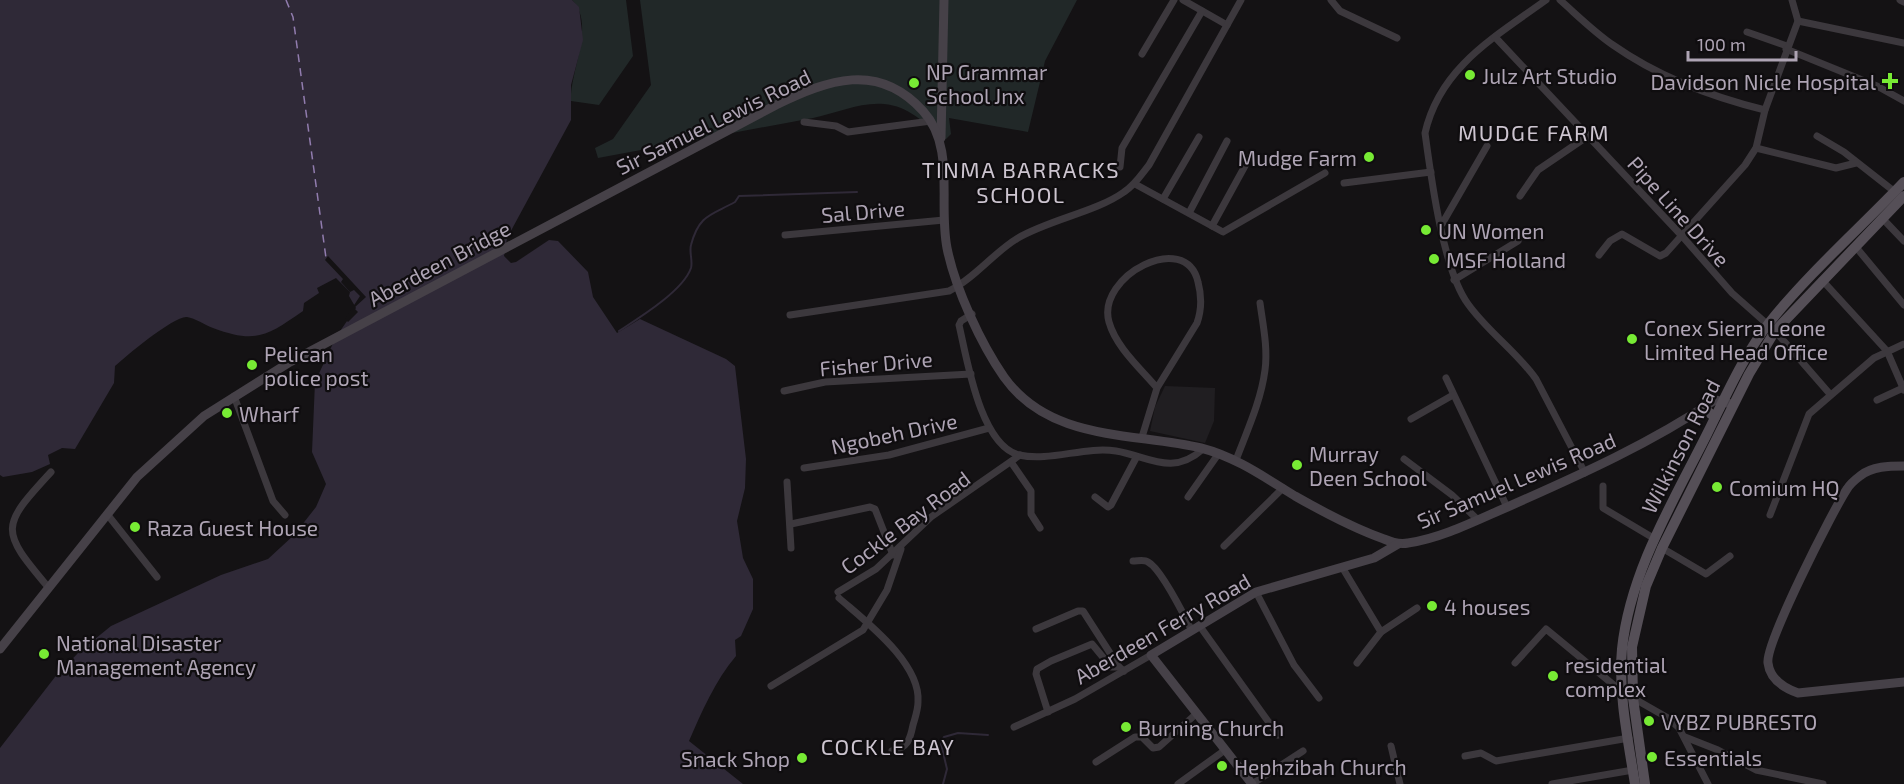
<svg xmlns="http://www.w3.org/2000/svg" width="1904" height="784" font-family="'Exo 2',sans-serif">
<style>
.built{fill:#201e21}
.green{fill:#212828}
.water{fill:#2f2937}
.pier{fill:#141214}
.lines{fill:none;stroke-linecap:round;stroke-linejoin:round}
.stream{stroke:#2f2937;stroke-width:2}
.ferry{stroke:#917cae;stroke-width:1.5;stroke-dasharray:8 6;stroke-linecap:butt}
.street{stroke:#3c383d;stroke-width:7}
.secondary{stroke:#464148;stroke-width:9}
.primary{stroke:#554f57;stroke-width:10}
.poi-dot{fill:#77ea34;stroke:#0f0d0f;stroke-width:2}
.labels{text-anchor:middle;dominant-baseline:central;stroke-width:4.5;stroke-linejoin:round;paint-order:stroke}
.poi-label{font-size:21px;fill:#aea4b4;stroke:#0f0d0f;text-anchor:start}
.street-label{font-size:21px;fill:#aea4b4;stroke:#0f0d0f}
.neighbourhood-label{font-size:22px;letter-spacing:1.5px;fill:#cdc5d0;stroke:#0f0d0f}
</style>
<rect width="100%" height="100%" fill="#141214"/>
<!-- built -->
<polygon class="built" points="1165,386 1215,388 1214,421 1205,443 1150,431 1155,407"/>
<!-- green -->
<g class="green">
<path d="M572,0H626L633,56L599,105L571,101C570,71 596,24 572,0Z"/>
<path d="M640,0H1077L1045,61L1028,132L949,118L951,134L946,139H941C926,123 908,106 884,104C860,102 837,113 813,118C742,131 670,145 598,158L595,148L613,139L651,85Z"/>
</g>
<!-- water -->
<path class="water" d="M0,0H572L579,7L583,40L571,85V120L507,238L504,256L511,263L516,262L549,240L558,241L588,272L593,297L617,333L640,319L726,359L735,366L746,459L745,488L737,521L743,558L753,579V609L741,636L735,640L736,656C715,681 702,711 689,741L743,784H0V748L55,677L79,652L111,626L221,575L268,559L294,535L316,507L326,484L312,452L315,382L336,337L356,308L349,296L350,292L336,278L317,288L319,293L304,303L303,311C267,336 256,344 213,328C205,325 195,318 187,317C175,315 126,356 115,366L114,383L75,449L62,448L48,455L50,464L32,472L3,477L0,475Z"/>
<!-- pier -->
<polygon class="pier" points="328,256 366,297 354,308 358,312 348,322 345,319 360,296 354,290 350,292 341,282 343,279 325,260"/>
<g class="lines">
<!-- stream -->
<g class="stream">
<path d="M619,331C639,318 683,291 691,268C693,261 689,252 691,245C699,214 712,215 735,202L739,196L857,192"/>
<polyline points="943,784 947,769 941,744 944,737 958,733 988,735"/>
</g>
<!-- ferry -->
<polyline class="ferry" points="286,0 293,17 326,258"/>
<!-- street -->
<g class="street">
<polyline points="1183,0 1227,25"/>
<polyline points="1331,0 1340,11 1397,38"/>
<path d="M1546,0C1495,37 1440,67 1425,133C1431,177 1443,270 1468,304C1488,332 1516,351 1536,379L1585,473"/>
<path d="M1560,0C1577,15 1594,32 1613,45C1657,76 1712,97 1765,110"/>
<polyline points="1900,0 1904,2"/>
<polyline points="1798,21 1904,43"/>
<polyline points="1747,32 1787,46"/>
<polyline points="1495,37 1682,236 1732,293 1775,331 1829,393"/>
<polyline points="1786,49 1877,86 1904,101"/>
<polyline points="1142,54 1174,0"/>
<polyline points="804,122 836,126 848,132 931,121"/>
<polyline points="1817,136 1844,152 1895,192"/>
<polyline points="1756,148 1836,168 1856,163"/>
<polyline points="1120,167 1122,148 1202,11"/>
<polyline points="1344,183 1431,172"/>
<polyline points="1135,184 1223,232 1325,173"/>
<polyline points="1520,196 1538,170 1588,136"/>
<polyline points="1163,199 1199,137"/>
<polyline points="1189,213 1227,141"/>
<polyline points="1883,219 1904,241"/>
<polyline points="1442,224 1487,146"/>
<polyline points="1212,226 1251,155"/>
<polyline points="785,235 944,220"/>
<polyline points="1855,246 1904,305"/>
<polyline points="1599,255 1610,241 1622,234 1660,256 1666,253 1745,165 1756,148 1765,110 1798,21 1792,0"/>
<polyline points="1454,280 1518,241"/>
<polyline points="1822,280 1887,351 1904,390"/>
<path d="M972,314L961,321L959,325C967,359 980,445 1019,455C1050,462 1085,446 1116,451C1148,456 1172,477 1203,449"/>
<path d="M790,315L949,291C975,278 993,253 1018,238C1051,219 1096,212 1124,192C1135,185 1141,175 1149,165L1241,0"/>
<polyline points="1446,378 1507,507"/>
<polyline points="784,391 825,382 971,374"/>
<polyline points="234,396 273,501 285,515"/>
<polyline points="1877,400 1903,388"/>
<polyline points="1411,419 1453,395"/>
<path d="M1142,437L1157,388L1197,323C1202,309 1202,297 1198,282C1186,229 1096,276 1109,322C1116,347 1140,368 1157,388"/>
<polyline points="1404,459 1452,495 1478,520"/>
<path d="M1236,460C1247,431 1261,401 1265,370C1268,348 1263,325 1260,303"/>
<polyline points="1011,462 1031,491 1031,514 1040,528"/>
<polyline points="804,468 889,455 989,428"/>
<polyline points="787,482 791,548"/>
<polyline points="1603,486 1603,508 1655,539"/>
<polyline points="1095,497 1108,507 1111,505 1136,458"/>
<polyline points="1188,497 1219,453"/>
<polyline points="107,514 157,577"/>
<polyline points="1770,515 1809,414 1874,358 1904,344"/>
<polyline points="791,524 870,507 875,509 893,555"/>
<polyline points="1224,546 1283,488"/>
<polyline points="1662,548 1706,574 1730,556"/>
<path d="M1133,561C1138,561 1144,559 1148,562C1160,568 1184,615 1191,629"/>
<polyline points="1342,567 1381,632"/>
<path d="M48,587C0,530 0,527 51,472"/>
<polyline points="838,592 876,569 931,517 1020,455"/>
<polyline points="1256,592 1294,665 1319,698"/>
<path d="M839,598C865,621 921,663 918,702C918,710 915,718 913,725C910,740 908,747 892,751"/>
<polyline points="1199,625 1278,735"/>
<polyline points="1036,629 1078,611 1083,611 1119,667"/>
<polyline points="1357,663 1381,632 1417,608"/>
<polyline points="1515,663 1546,629 1621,691"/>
<polyline points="771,686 863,630 887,590 901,549"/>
<polyline points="1633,698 1668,718 1679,728 1708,784"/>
<polyline points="1048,712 1036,674 1037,669 1051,661 1092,644 1111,667 1119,667 1124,671"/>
<polyline points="1014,727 1075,699 1151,655"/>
<polyline points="1685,737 1718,750 1756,770 1823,784"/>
<polyline points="1391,746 1400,784"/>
<polyline points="1465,756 1481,753 1496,761 1629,738"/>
<polyline points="1096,762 1135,737 1142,737 1153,748 1159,747 1196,714"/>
<polyline points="1178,784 1225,750"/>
<polyline points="1252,784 1303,751"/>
<polyline points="1552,784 1633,770"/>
</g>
<!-- secondary -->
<g class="secondary">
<polyline points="941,138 944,0"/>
<path d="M1904,466C1890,466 1872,466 1860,476C1856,479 1850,484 1847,489C1833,510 1765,644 1768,663C1770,680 1784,688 1798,693L1904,682"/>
<path d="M0,649L137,477L204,416L290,362L776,105C828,80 878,61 923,111C956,147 938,203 947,248C955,288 981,344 1004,377C1050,442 1133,432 1201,448C1236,457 1264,477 1295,496C1323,512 1353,528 1384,539C1391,542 1399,545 1408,543C1443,538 1479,519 1512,505C1582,474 1651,443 1715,400L1728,403"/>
<polyline points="1252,784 1151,655 1256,592 1374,558 1398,544"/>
</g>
<!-- primary -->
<g class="primary">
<polyline points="1703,408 1715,417"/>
<path d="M1635,784C1628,740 1618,693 1622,649C1630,572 1673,502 1707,434C1725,398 1743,356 1769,323C1809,273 1859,229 1904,182"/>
<polyline points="1645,784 1633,698 1632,647 1646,586 1662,548 1749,374 1775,331 1904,196"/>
</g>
</g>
<!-- markers -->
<g class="poi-dot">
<circle cx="1470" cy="75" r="6"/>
<path d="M1887 72h6v6h6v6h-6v6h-6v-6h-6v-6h6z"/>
<circle cx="914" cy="83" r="6"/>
<circle cx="1369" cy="157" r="6"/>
<circle cx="1426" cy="230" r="6"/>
<circle cx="1434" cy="259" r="6"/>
<circle cx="1632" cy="339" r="6"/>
<circle cx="252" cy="365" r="6"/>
<circle cx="227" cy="413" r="6"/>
<circle cx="1297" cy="465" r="6"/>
<circle cx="1717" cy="487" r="6"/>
<circle cx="135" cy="527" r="6"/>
<circle cx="1432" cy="606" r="6"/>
<circle cx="44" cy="654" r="6"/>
<circle cx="1553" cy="676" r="6"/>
<circle cx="1649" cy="721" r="6"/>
<circle cx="1126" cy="727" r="6"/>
<circle cx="1652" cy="757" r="6"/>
<circle cx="802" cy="758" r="6"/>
<circle cx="1222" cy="766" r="6"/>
</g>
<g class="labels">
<!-- poi labels -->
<g class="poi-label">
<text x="926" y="71">NP Grammar<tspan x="926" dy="24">School Jnx</tspan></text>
<text x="1482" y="75">Julz Art Studio</text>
<text x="1876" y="81" text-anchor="end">Davidson Nicle Hospital</text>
<text x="1357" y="157" text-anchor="end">Mudge Farm</text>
<text x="1438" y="230">UN Women</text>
<text x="1446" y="259">MSF Holland</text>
<text x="1644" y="327">Conex Sierra Leone<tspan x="1644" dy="24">Limited Head Office</tspan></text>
<text x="264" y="353">Pelican<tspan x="264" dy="24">police post</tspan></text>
<text x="239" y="413">Wharf</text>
<text x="1309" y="453">Murray<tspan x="1309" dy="24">Deen School</tspan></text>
<text x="1729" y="487">Comium HQ</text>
<text x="147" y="527">Raza Guest House</text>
<text x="1444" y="606">4 houses</text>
<text x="56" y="642">National Disaster<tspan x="56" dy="24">Management Agency</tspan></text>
<text x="1565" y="664">residential<tspan x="1565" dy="24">complex</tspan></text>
<text x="1661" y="721">VYBZ PUBRESTO</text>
<text x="1138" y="727">Burning Church</text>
<text x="1664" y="757">Essentials</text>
<text x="790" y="758" text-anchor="end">Snack Shop</text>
<text x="1234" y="766">Hephzibah Church</text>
</g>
<!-- street labels -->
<g class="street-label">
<text transform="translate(713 121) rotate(-26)">Sir Samuel Lewis Road</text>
<text transform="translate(863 211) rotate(-5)">Sal Drive</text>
<text transform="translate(1679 211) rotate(48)">Pipe Line Drive</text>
<text transform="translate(439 263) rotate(-28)">Aberdeen Bridge</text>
<text transform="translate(876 363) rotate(-5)">Fisher Drive</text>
<text transform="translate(894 433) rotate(-12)">Ngobeh Drive</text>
<text transform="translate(1680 446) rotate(-63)">Wilkinson Road</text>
<text transform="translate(1516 480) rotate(-23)">Sir Samuel Lewis Road</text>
<text transform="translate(905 522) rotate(-37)">Cockle Bay Road</text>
<text transform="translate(1162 628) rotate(-30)">Aberdeen Ferry Road</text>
</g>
<!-- neighbourhood labels -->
<g class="neighbourhood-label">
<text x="1534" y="132">MUDGE FARM</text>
<text x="1021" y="169">TINMA BARRACKS<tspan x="1021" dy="25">SCHOOL</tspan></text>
<text x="888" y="746">COCKLE BAY</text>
</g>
</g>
<!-- scale -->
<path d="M1688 51v9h108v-9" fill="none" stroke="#aea4b4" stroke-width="3"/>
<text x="1697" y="51" font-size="18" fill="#aea4b4" stroke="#0f0d0f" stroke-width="4.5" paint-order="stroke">100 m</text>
</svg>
